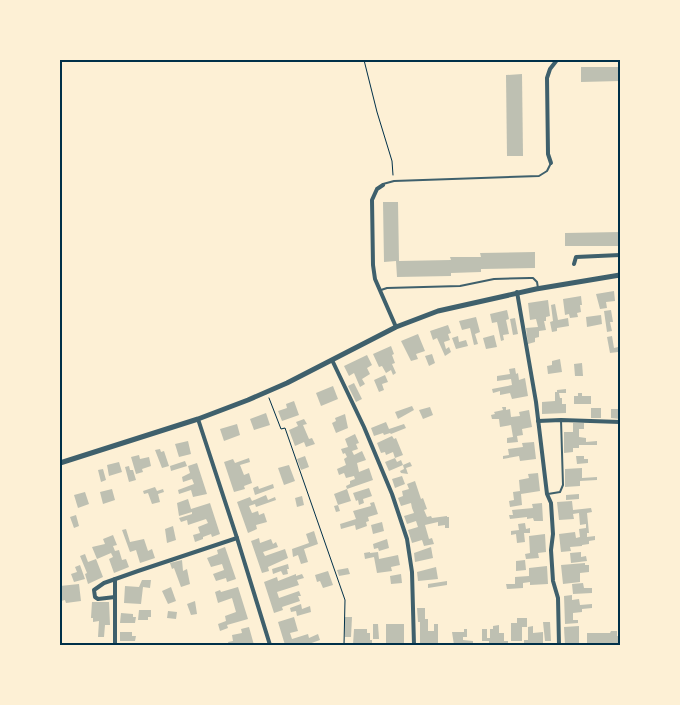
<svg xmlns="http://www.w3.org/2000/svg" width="680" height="705" font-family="'Noto Sans',sans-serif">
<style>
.building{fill:#bec0b2}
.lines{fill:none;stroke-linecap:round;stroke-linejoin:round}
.path{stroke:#003049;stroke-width:1}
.service{stroke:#3f606c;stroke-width:2}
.minor{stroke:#3f606c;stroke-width:4}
.tertiary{stroke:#3f606c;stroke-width:5}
.neatline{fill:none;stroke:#003049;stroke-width:2}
</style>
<rect width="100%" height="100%" fill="#fdf0d5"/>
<!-- building -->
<g class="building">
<polygon points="581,67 620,67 620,81 581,82"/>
<polygon points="522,74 523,156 507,156 506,75"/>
<polygon points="383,202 398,202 399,261 451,260 450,257 481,257 480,253 535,252 535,268 481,269 481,272 451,273 451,276 397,277 396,261 384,262"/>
<polygon points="620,232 620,246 565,246 565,233"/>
<polygon points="614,291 615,301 606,302 607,308 600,309 596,294"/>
<polygon points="581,296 582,305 580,305 581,312 577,313 578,317 570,318 569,314 565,315 563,299"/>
<polygon points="548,300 550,316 546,317 546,321 544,321 546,330 539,331 539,337 535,338 535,342 528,344 526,328 538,327 536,319 530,320 528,303"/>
<polygon points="555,304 558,320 568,318 569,326 557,328 557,331 552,332 550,322 553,321 551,305"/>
<polygon points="507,310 509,319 506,320 509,334 503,335 504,340 501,341 497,322 492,323 490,314"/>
<polygon points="611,310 613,322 610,322 612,331 607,332 604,311"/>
<polygon points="601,315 602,324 587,327 586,317"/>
<polygon points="476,317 480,332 475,334 478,344 474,345 470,328 462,330 459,321"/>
<polygon points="515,318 518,334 513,335 510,319"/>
<polygon points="448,325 451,333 448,334 450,340 444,342 446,349 449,347 451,352 445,356 437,338 433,340 430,331"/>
<polygon points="418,334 425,351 416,354 418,359 411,361 401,341"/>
<polygon points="494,335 497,347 486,349 483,338"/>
<polygon points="458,336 459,342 466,340 468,346 456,349 452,338"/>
<polygon points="612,336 614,348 618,347 618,352 610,353 607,337"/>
<polygon points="391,346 394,354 392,355 395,363 392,364 396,373 393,375 391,370 386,373 382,366 379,367 373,354"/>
<polygon points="432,354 435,363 429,366 425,356"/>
<polygon points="367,355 372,365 367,368 370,374 362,379 365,384 360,387 354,373 349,376 344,366"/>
<polygon points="560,359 562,372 548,374 547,366 552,365 552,361"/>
<polygon points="582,363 583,376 575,376 574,364"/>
<polygon points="515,368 516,374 518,373 519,380 525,378 528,396 512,399 510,393 500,395 500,391 493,393 492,389 512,385 511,379 497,381 497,376 510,374 509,369"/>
<polygon points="385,375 388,382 382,384 384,390 379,392 374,380"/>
<polygon points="354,383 362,399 356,402 348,386"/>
<polygon points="333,386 338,399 321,406 316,393"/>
<polygon points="566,389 566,393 559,393 560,398 562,398 562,404 566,404 566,413 542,414 542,402 555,401 555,392 557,392 557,390"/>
<polygon points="578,393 582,393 582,396 591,396 591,404 574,404 574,396 578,396"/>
<polygon points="294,401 299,415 282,421 278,411 287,408 286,404"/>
<polygon points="412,406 414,410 398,419 395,412"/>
<polygon points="430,407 433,415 423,419 419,410"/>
<polygon points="502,407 506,407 506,410 510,409 511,417 520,416 519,412 529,410 532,427 522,429 523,435 517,436 518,442 507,443 507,438 513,437 511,425 500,427 499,419 492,419 491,415 495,414 494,412 503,410"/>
<rect x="591" y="408" width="10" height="10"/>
<polygon points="611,409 620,409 620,419 611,418"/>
<polygon points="266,413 270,425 254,430 250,419"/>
<polygon points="345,414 348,428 336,433 332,423 336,421 335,418"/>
<polygon points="304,419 307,424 303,425 309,439 312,438 315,444 306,447 304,442 295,446 289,430 298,426 296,422"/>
<polygon points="386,422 389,429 404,424 406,428 391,434 390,433 384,435 383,433 374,436 371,428"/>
<polygon points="573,423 584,423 584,429 579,429 579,437 586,438 586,442 597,441 597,445 579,445 579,448 573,448 573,452 564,453 564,432 573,432"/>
<polygon points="237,424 240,435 224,441 220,429"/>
<polygon points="355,434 359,443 356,444 358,449 352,451 354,455 362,451 366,460 357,463 359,472 369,468 373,480 347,489 346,486 350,484 350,481 355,479 354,476 346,478 344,473 339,475 337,469 346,465 344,459 347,457 345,453 343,454 341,449 348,447 345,439"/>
<polygon points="392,436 394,439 396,438 403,455 395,458 393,452 386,455 385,452 381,453 377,443"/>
<polygon points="188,441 191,454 179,457 175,444"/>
<polygon points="534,442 536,459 520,461 519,456 503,459 503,456 509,455 508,449 523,447 522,443"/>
<polygon points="160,449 161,452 164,451 169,466 162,468 155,450"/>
<polygon points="139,455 140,459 149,457 151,466 142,469 143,472 136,474 131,457"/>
<polygon points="305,456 309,467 301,470 297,459"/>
<polygon points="576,456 584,456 584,459 588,459 588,463 577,464"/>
<polygon points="249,458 250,462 240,465 244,475 249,473 252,483 244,486 245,489 234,492 224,462 233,459 235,463"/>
<polygon points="395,458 397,462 401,460 403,465 410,462 412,466 406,468 408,474 401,473 400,471 404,469 403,465 389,471 385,462"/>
<polygon points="185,461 187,466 171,471 170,466"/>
<polygon points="119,462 122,472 109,476 107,465"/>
<polygon points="197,463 207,494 193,497 191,490 179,494 178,490 194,484 192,479 183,482 182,477 190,473 188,466"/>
<polygon points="289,465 295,481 284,485 278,468"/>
<polygon points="129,466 130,470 133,470 136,480 129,482 125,467"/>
<polygon points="582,468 582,478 597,477 597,480 580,481 580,486 565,487 565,469"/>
<polygon points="103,469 106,480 101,482 98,470"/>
<polygon points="538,473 540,491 521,494 522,505 510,507 509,501 514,500 513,492 520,491 519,480 529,478 528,474"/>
<polygon points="402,476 405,484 395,488 392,479"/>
<polygon points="415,481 421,499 423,498 427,509 424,510 427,517 431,516 432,518 447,516 447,517 449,517 449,528 445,528 445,525 438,526 438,522 425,525 429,539 432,538 434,544 424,546 422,540 412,543 408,530 418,527 416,521 407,524 404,516 414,513 412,508 411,503 401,506 398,498 403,496 402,491 409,489 407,484"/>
<polygon points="273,484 274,488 255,495 253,488 258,486 259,489"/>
<polygon points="155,487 157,491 163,489 164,492 158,494 160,502 152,504 148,493 144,494 143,491"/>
<polygon points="369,488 372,496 363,499 364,503 359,505 358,500 356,501 353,493"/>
<polygon points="112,489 115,500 103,504 100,492"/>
<polygon points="347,489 351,501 338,505 340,511 336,512 334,506 338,505 334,494"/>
<polygon points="85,492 89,504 78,508 74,495"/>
<polygon points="579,494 579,499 566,500 566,495"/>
<polygon points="266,495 268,500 275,497 276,500 256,507 255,504 249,506 252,513 258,511 259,515 264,513 267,522 256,525 257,529 248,533 237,502 250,497 252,501"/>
<polygon points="302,496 304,505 297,507 295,498"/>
<polygon points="188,499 191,509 210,503 220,534 212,537 211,534 203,537 203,539 195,542 193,535 200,533 198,527 208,523 206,519 188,525 187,520 181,522 179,518 192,514 192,512 179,516 177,503"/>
<polygon points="572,501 573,510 591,508 592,512 587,513 589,533 587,533 587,537 595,536 595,540 589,541 589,544 582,545 582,546 570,547 571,551 561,552 559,534 575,532 576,538 580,537 579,529 586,528 586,524 580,525 579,513 573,514 574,519 559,520 557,502"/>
<polygon points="374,502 378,514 368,517 369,521 366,522 367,526 356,530 355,525 341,529 340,524 356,519 353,511 371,506 370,503"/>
<polygon points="542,503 543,521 534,521 533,518 527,519 527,517 510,519 509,515 513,515 512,510 533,508 532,504"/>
<polygon points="76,515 79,526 74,528 70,517"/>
<polygon points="382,522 384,531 373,534 371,525"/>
<polygon points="525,523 526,529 530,528 530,533 524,533 525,542 517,543 516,534 511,535 511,531 519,530 518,524"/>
<polygon points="173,526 176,540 167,543 165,529"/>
<polygon points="126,529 130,542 144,539 148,551 152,549 155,558 140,563 136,550 130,552 122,530"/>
<polygon points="314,531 318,544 304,549 308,562 301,564 298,555 293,557 292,549 309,543 306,534"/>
<polygon points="545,534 546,552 538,553 539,558 526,559 525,554 530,553 529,536"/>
<polygon points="113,535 117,545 113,546 115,551 119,550 122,560 126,559 129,567 114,573 109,559 113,557 111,553 97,559 92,547 105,544 103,539"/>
<polygon points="259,538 260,543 271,539 273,544 276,542 278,547 263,552 265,556 285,549 288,558 268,567 269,571 262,573 251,541"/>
<polygon points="387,539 389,548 379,551 378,548 374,549 373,544"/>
<polygon points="225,547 236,579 227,582 226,578 216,581 213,574 224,570 222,564 211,567 207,558 218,554 217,550"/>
<polygon points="431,547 433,558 415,562 414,553"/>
<polygon points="370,552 370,553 378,552 379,559 398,555 400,565 391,567 392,571 377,573 374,557 365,559 364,553"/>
<polygon points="581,552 581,557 586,556 587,561 571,563 570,553"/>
<polygon points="85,554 88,562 96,559 103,577 88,584 85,574 87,573 80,556"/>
<polygon points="182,560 183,571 187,569 190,584 181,587 174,568 172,569 170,563"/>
<polygon points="525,560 526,570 516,571 516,561"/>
<polygon points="585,563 585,565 589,565 589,572 580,573 580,582 563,584 561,565"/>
<polygon points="288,564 289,569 287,569 288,574 283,575 281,571 273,574 272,569"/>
<polygon points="80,565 85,579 74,582 71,574 77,572 75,567"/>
<polygon points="547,566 548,584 530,585 530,582 523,583 523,588 507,589 506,584 515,584 515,577 529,576 529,568"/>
<polygon points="436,567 438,579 418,581 417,572"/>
<polygon points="348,568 350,574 339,576 337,570"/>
<polygon points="328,571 333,585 323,588 320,581 317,582 315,575"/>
<polygon points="296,574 296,576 302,574 304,578 297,580 299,585 277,592 279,598 299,591 301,596 298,596 300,601 282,607 283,610 274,613 264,582 277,577 278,581"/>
<polygon points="401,574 402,583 391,584 390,576"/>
<polygon points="142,580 151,580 150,588 143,587 141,604 124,603 125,586 139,587"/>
<polygon points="447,581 447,585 428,588 428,584"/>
<polygon points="583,583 584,588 592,588 592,593 573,594 572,584"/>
<polygon points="79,584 81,601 66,603 65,600 61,601 62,608 60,608 60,586"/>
<polygon points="171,587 176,601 168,604 162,591"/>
<polygon points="238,587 248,619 227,625 228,628 220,631 218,624 226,621 225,616 236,612 232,598 218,603 215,592 220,590 221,592"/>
<polygon points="572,595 572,600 579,599 580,605 592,604 592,608 582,609 582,612 573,613 573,620 578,620 578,623 565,624 564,596"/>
<polygon points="195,601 197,614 191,615 187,604"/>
<polygon points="92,602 109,602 110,625 105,625 104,637 98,637 99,621 93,622 93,618 91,618"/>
<polygon points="301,604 302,609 310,606 311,612 297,616 296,611 291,612 290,608"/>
<polygon points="417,608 425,608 425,619 428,619 428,631 434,631 434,624 438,624 438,645 420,645 420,622 418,622"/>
<polygon points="139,610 151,610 151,617 148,617 148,620 138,620"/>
<polygon points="168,611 177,612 176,619 167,618"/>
<polygon points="121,613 133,614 133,617 136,617 135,623 120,623"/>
<polygon points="294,617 298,631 290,633 292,639 308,634 309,638 318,634 320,640 306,645 285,645 278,622"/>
<polygon points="345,617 352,617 351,637 345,637"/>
<polygon points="517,618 527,618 527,627 522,627 522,641 511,641 511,623 517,623"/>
<polygon points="543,622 550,622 551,641 545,641"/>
<polygon points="373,624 378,624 379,639 373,639"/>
<rect x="386" y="624" width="18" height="21"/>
<polygon points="499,625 499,633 504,633 504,641 508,641 508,645 489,645 489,641 482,641 482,629 487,629 487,638 490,638 490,629 493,629 493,626"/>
<polygon points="533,626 533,633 543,632 543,645 524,645 524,640 528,640 528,627"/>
<polygon points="579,626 579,644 565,645 564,627"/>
<polygon points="249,627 254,645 245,645 244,643 229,645 228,642 233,641 232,635 242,633 241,629"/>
<polygon points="354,629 367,629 367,633 370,633 370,640 372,640 372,645 353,645"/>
<polygon points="464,629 467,629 467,637 463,637 463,640 473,641 473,645 454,645 452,632 464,632"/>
<polygon points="611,631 617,631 617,636 620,636 620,644 587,645 587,633 610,633"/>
<polygon points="120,632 132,632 132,636 136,636 135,641 120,641"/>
</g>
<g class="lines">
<!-- path -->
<g class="path">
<polyline points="364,60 377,112 392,161 393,175"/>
<polyline points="269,398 281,429 285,428 345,600 344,645"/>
</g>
<!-- service -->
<g class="service">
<polyline points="383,184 394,181 539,176 547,171 551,163"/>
<polyline points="381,290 387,288 460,286 494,279 530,278 533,278 537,282 538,288"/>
<polyline points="548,494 560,492 563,485 561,420"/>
</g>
<!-- minor -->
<g class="minor">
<polyline points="551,163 548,154 547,78 550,69 557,60"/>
<polyline points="383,185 377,189 372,200 373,265 375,279 396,327"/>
<polyline points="574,264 576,257 620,255"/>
<polyline points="517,292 536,402 547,494 551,503 553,534 551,550 553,581 558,598 559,645"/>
<polyline points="332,360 364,427 392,494 407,539 412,572 414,645"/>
<polyline points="198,419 237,538 270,645"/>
<polyline points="538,421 561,420 620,422"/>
<polyline points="115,597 98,599 95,597 94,590 104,583 138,571 237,538"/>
<polyline points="115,645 115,579"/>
</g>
<!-- tertiary -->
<polyline class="tertiary" points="60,463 198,419 248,400 287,383 396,327 438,311 536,289 620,275"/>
</g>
<!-- border -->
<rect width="680" height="705" fill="none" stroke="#fdf0d5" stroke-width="122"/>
<rect x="61" y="61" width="558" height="583" class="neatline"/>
</svg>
